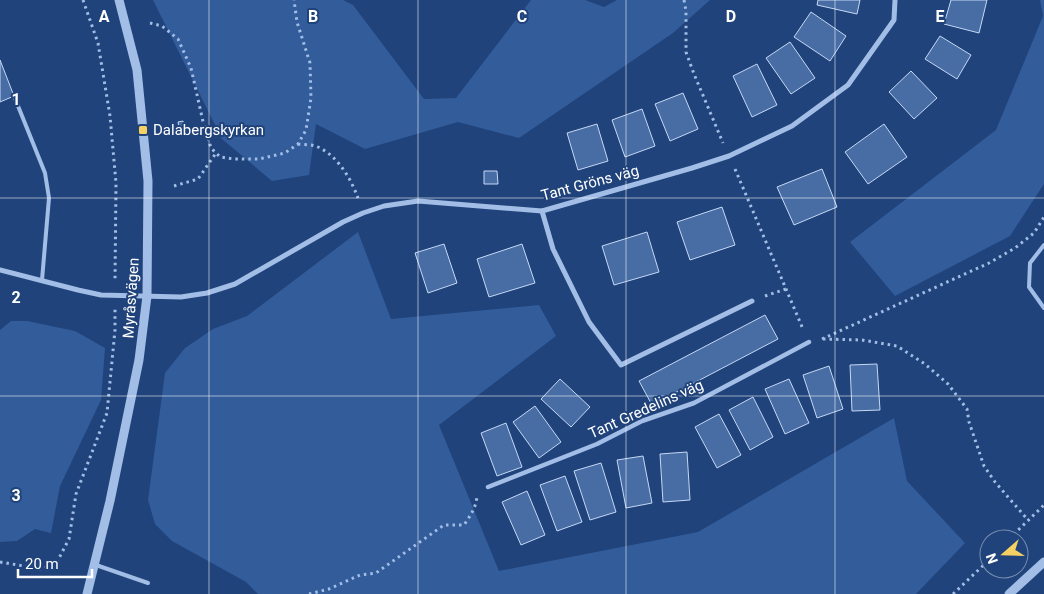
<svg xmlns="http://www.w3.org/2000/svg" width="1044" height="594" font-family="Roboto,sans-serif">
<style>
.green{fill:#325c9a}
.building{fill:#486da5;stroke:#c5d8f5}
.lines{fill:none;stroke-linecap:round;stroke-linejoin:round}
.path{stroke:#a2bde6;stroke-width:3;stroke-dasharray:2.5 4;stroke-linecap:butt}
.service{stroke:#a2bde6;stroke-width:4}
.pedestrian{stroke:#a2bde6;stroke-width:4.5}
.minor{stroke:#a2bde6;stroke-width:5}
.tertiary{stroke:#a2bde6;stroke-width:9}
.grid{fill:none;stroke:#fff;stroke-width:1;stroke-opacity:0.55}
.poi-dot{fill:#f4d162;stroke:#20437b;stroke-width:2}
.labels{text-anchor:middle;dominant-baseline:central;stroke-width:4;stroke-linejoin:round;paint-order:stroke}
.poi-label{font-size:15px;fill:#fff;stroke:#20437b;text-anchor:start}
.street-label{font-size:15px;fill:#fff;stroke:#20437b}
.grid-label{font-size:16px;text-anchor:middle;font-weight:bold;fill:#fff;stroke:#20437b;stroke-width:4;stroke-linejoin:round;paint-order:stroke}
</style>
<rect width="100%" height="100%" fill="#20437b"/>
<!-- green -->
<g class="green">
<polygon points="153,0 343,0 353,5 424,99 456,98 531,0 585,0 604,7 617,0 710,0 673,33 519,138 458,122 365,149 316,124 309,175 272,181 222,139"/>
<polygon points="1040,0 1044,0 1044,184 1010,236 895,296 850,242 996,130 1043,16"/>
<polygon points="358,232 391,319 539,305 556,336 439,425 499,571 698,532 894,418 907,481 965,543 916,594 258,594 246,582 172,541 155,524 148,500 165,373 185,348 213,329 247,316"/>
<polygon points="11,321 27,321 75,331 105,348 101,400 60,486 51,533 35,529 17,541 0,542 0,330"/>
</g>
<!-- building -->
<g class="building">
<polygon points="818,0 860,0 857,14 817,5"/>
<polygon points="951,0 987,0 979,33 944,24"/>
<polygon points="811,12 846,36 830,61 794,37"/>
<polygon points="940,36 971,55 957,79 925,59"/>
<polygon points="790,42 815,78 791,94 766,58"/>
<polygon points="0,60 14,96 0,102"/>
<polygon points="757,64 777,105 752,117 733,76"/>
<polygon points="911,71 937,98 914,119 889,92"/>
<polygon points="683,93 698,129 670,141 655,104"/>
<polygon points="642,109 655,146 625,157 612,120"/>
<polygon points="183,121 185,133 180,134 178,122"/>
<polygon points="597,124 608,161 578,170 567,133"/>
<polygon points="884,124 907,157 868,184 845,152"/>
<polygon points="822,169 837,207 794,225 777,187"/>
<polygon points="484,171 497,171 498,184 484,184"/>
<polygon points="722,207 735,245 690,260 677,222"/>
<polygon points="647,232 659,272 614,285 602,246"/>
<polygon points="444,244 457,283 428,293 415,253"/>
<polygon points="522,244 535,283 489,297 477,259"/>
<polygon points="765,315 778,339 652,405 639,381"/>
<polygon points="877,364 880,410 852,411 850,365"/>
<polygon points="829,366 843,409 817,418 803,375"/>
<polygon points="560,379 590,407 571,427 541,399"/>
<polygon points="789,379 809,423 785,434 765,389"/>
<polygon points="753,397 773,437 750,450 729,410"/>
<polygon points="535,406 561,442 539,458 513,422"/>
<polygon points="719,414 741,455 717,468 695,427"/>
<polygon points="506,423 522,467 497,476 481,433"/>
<polygon points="687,452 690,500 663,502 660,454"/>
<polygon points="643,456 652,503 626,508 617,460"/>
<polygon points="601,463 616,512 590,520 574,471"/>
<polygon points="565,476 582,522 557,531 540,485"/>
<polygon points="527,491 545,535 521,545 502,502"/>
</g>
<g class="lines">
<!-- path -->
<g class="path">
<polyline points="83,0 98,43 110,116 116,183 115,281"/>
<polyline points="684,0 686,11 686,52 694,74 723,143"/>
<polyline points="150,23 162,26 178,39 191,68 204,126 211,148 220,157 234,159 259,159 285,153 298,144 306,130 311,98 310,63 297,22 294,0"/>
<path d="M298,144C304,145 312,144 318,147C338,156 351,179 358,198"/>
<polyline points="735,169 803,329"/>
<polyline points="174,186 198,179 216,153"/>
<polyline points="765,296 786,289"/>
<polyline points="822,339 989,263 1015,248 1034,233 1044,217"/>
<polyline points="823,339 862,340 897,346 925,364 948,384 967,409 969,422 984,466 995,482 1028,520"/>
<polyline points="1009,539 1044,505"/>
<polyline points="0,562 42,569 57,562 69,539 76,494 107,413 115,330 115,309"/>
<path d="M309,594L329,589L360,575L376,573L444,525H464C470,516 476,508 477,496"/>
<polyline points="953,594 989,560"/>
</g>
<!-- service -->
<g class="service">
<polyline points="14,96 45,173 49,198 42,280"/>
<polyline points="1044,245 1030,263 1029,287 1044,308"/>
<polyline points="96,565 148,583"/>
</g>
<!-- pedestrian -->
<polyline class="pedestrian" points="488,487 597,444 642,421 694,403 809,342"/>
<!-- minor -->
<g class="minor">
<polyline points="542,211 553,249 589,322 621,365 752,301"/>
<polyline points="0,270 78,290 101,295 181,297 207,293 235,284 343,222 363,213 384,206 418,201 542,211 692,168 729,156 792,126 848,85 894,20 895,0"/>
</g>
<!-- tertiary -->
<g class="tertiary">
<polyline points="87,594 110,501 139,360 147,296 148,181 137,70 119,0"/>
<polyline points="1009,594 1044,562"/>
</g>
</g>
<!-- grid -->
<path class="grid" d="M209,0V594M418,0V594M626,0V594M835,0V594M0,198H1044M0,396H1044"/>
<!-- markers -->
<rect class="poi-dot" x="138" y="125" width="10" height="10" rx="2.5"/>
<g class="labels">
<!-- poi labels -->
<g class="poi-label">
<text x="153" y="130">Dalabergskyrkan</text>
</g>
<!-- street labels -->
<g class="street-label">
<text transform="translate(590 183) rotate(-15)">Tant Gröns väg</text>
<text transform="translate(131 298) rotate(-86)">Myråsvägen</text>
<text transform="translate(646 409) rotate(-24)">Tant Gredelins väg</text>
</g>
</g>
<g class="grid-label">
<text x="104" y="22">A</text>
<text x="313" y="22">B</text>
<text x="522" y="22">C</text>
<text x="731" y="22">D</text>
<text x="940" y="22">E</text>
<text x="16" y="105">1</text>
<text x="16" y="303">2</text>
<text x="16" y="501">3</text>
</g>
<!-- north arrow -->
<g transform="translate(1004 554) rotate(250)"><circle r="24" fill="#20437b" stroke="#798eb0"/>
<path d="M0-4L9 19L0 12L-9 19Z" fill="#f4d162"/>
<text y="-8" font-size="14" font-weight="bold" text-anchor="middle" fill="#ffffff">N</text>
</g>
<!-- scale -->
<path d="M18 569v8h74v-8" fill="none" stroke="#ffffff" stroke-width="2.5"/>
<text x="25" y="569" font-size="15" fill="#ffffff" stroke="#20437b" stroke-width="4" paint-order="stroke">20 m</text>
</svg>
